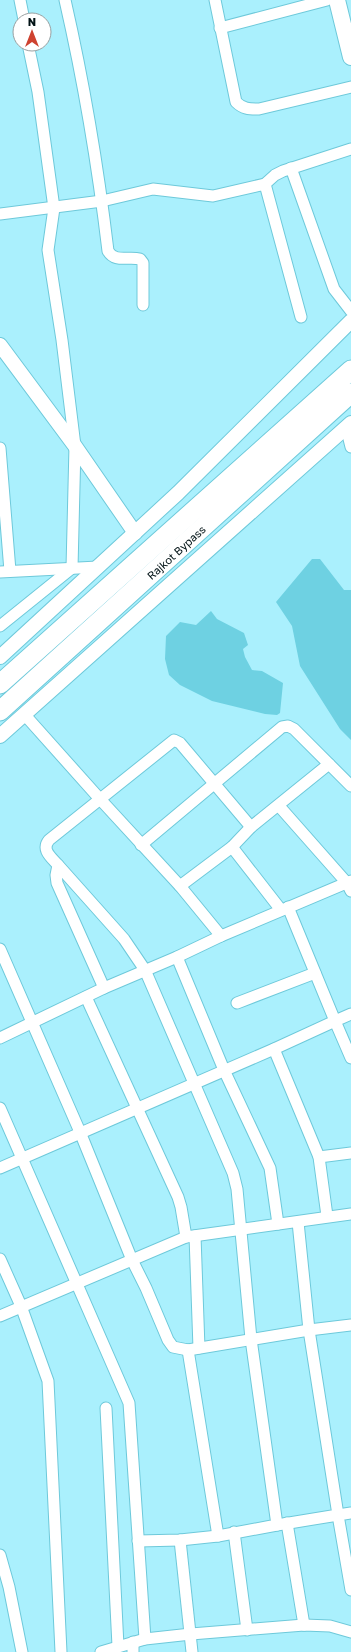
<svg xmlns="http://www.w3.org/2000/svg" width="351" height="1652" font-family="'Golos Text',sans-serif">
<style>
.water{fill:#6ed1e2}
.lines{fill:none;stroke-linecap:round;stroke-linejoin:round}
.minor-casing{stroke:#6ec9da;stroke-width:13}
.tertiary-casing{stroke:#6ec9da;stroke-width:16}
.secondary-casing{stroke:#6ec9da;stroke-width:18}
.trunk-casing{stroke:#6ec9da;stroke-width:21}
.minor{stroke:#fff;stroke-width:11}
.tertiary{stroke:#fff;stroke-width:14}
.secondary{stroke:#fff;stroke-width:16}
.trunk{stroke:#fff;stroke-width:19}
.labels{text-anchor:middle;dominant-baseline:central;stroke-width:3;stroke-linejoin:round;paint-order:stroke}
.street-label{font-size:11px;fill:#011215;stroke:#fff}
</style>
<rect width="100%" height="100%" fill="#aaf0fd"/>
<!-- water -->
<g class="water">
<polygon points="312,559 320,559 344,590 351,590 351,740 340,729 300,666 292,626 276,602"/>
<polygon points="211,611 217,619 244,633 248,645 243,649 245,657 252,670 262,671 283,683 280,713 277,715 265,714 212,701 180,685 169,675 165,659 166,636 180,622 196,625"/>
</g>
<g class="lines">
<defs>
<g id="minor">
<polyline points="20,0 24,20"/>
<path d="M65,0C84,83 98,167 108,251C115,263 128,256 140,259L143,263V305"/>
<path d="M215,0L236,102C243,109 249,109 259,109L351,87"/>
<polyline points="220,28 327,0"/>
<polyline points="291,168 334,289 351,311"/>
<polyline points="265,184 275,175 283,171 351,149"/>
<polyline points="0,214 102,201 153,189 213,196 265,184 301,317"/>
<polyline points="346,427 351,447"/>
<polyline points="0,448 10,571"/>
<polyline points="0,572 98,567"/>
<polyline points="0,626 72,568 75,446 62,340 48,250 54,208 38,92 28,44"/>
<polyline points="24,714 99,798 180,886 221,936"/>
<polyline points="279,806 347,883 351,891"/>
<polyline points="141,845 282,727 288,726 294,729 351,786"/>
<polyline points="232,847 251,827 329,764"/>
<path d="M58,865C51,857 41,850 49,840L174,740L180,743L251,827"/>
<polyline points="180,886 232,847 281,910"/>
<polyline points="288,907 335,1021 351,1014"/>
<polyline points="0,949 80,1132 132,1260 146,1288 168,1340 173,1347 188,1350 309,1330 351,1325"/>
<polyline points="177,957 224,1070 270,1168 278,1224"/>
<polyline points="104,988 57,883 56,875 58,865 124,939 145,970 233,1173 237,1189 251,1339 277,1525 218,1536 180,1540 138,1541"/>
<polyline points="86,997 178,1197 181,1207 186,1237"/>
<polyline points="237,1003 315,973"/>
<polyline points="0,1038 104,988 177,957 221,936 351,881"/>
<polyline points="274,1049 319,1157 327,1216"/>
<polyline points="0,1108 129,1403 145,1639"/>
<polyline points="319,1157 351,1153"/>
<polyline points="0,1168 274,1049 335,1021 351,1058"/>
<polyline points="195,1236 199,1348"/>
<polyline points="0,1259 21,1306 48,1381 61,1652"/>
<polyline points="0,1316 186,1237 351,1214"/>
<polyline points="188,1350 218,1536"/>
<polyline points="106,1408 118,1646"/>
<polyline points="351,1513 338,1515 351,1590"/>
<polyline points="287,1523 304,1625"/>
<polyline points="277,1525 338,1515 309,1330 298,1222"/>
<polyline points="234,1532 247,1630"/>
<polyline points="180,1540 192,1652"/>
<polyline points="0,1555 9,1587 22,1652"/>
<polyline points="133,1642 133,1652"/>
<polyline points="101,1652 145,1639 191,1634 304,1625 330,1626 351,1632"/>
</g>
<g id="tertiary">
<polyline points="0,345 75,446 135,533"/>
<polyline points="0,657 178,493 351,321"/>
<polyline points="0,736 351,423"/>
</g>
<polyline id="secondary" points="337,0 351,57"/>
<g id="trunk">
<polyline points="0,684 351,370"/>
<path id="s1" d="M0,711L351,393"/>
</g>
</defs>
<!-- minor casing -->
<use href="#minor" class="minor-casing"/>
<!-- tertiary casing -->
<use href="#tertiary" class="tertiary-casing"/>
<!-- secondary casing -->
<use href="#secondary" class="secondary-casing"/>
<!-- trunk casing -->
<use href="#trunk" class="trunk-casing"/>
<!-- minor -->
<use href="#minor" class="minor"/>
<!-- tertiary -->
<use href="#tertiary" class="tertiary"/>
<!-- secondary -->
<use href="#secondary" class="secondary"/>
<!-- trunk -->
<use href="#trunk" class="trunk"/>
</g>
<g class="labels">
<!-- street labels -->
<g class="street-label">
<text stroke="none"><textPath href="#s1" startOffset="237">Rajkot Bypass</textPath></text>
</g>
</g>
<!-- north arrow -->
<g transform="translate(32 32)"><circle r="19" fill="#ffffff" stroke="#99a0a1"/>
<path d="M0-3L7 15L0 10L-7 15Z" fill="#ce4230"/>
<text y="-6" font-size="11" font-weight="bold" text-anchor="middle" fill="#011215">N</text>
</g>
</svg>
